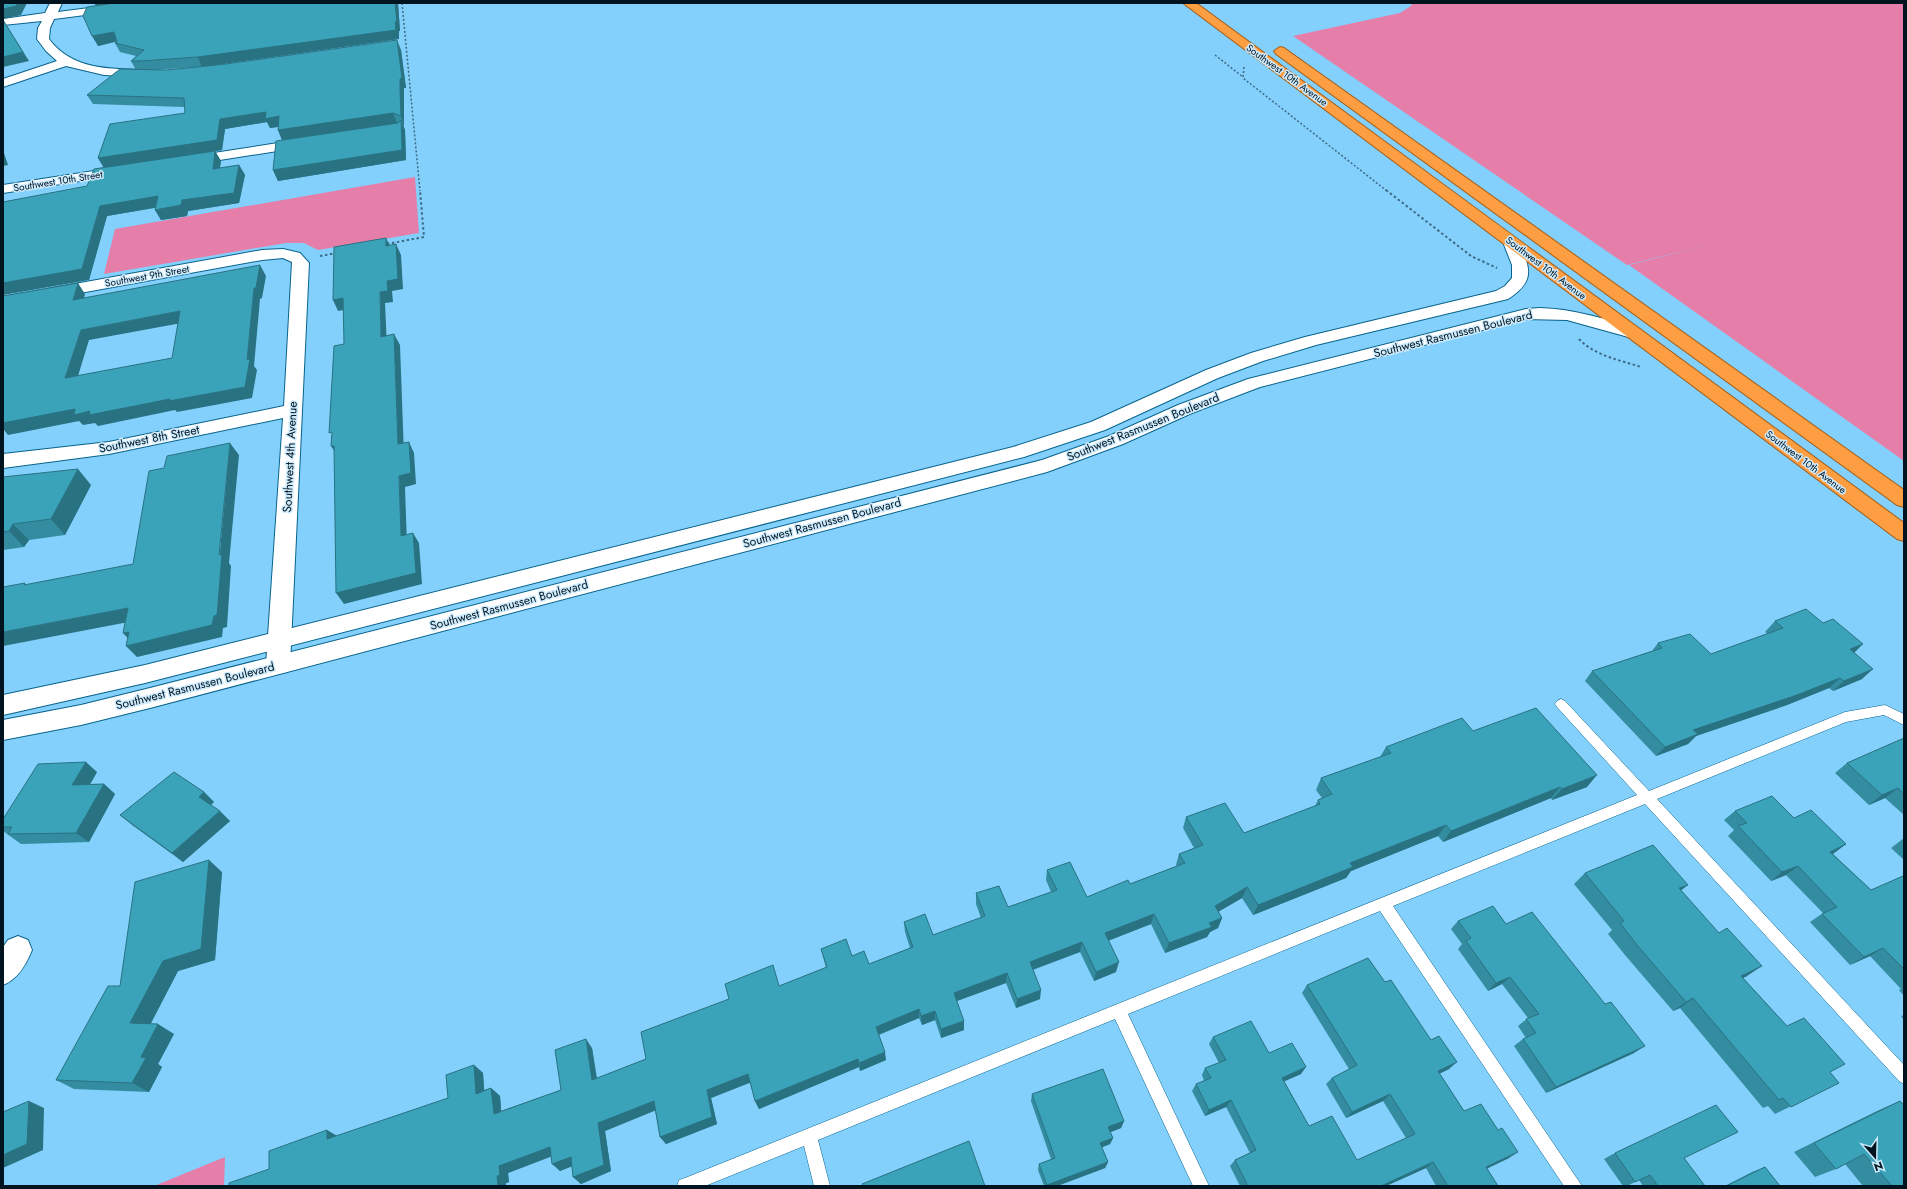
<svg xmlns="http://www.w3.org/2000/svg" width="1907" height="1189" font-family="Jost,sans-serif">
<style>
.green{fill:#e57ea9}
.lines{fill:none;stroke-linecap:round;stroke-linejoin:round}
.service-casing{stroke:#08648c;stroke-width:1}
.minor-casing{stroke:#08648c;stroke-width:2}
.tertiary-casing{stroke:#08648c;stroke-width:2}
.trunk-casing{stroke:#a45e18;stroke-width:2}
.path-far1{stroke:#3c6a85;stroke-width:1.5;stroke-dasharray:2 2;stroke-linecap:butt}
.path{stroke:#3c6a85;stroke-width:2;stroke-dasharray:2.5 2.5;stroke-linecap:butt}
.service{fill:#fff;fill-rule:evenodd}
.minor{fill:#fff;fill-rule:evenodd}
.tertiary{fill:#fff;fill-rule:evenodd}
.trunk{fill:#fe9e42;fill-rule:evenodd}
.wall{fill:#338c9f;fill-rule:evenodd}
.shaded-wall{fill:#297282}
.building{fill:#3ba3b9;stroke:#297282;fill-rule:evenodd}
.labels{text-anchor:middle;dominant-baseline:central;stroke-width:3;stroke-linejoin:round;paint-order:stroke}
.far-street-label{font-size:10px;fill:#001420;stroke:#ceebfd}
.street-label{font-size:12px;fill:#001420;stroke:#ceebfd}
</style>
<rect width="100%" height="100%" fill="#83d0fc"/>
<!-- green -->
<g class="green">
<polygon points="1412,3 1904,3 1904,461 1629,265 1711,244 1627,265 1293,36 1400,13 1411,6"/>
<polygon points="415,177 419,233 318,250 304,243 286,243 104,274 115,229"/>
<polygon points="225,1157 224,1186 154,1186"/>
</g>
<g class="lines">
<defs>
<polygon id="service" points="1561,699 1565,701 1649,791 1845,712 1885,705 1904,714 1904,725 1884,715 1846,722 1657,799 1904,1065 1904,1084 1899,1081 1645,804 1393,906 1582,1186 1564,1186 1380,911 1128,1014 1209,1186 1193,1186 1115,1019 818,1140 830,1186 814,1186 804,1146 705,1186 677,1186 679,1180 685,1178 1637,795 1557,707 1555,704 1557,701"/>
<g id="minor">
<path d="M50,3H62L58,12L128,3H161L155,6L54,19L50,28L49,39C72,70 110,69 145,70L149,71L151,74L149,77L104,75L66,66L3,87V79L57,61L46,51L37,39L38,28L42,21L3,25V19L45,13Z"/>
<polygon points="304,139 309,140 311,143 309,146 188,165 183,164 181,161 183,158 188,157"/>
<polygon points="120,167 125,168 127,171 125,174 3,193 3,185"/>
<polygon points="283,249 300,253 309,263 290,665 286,672 278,674 270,672 266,665 283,418 109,454 3,468 3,454 109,442 284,406 292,262 283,258 262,260 3,307 3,297 262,250"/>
<path d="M18,936L28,940L32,950C26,965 18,979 3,985V947L8,940Z"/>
</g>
<g id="tertiary">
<path d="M1511,237L1517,239L1519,242C1530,268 1536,281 1508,299L1316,345L1263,361L1218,378L1105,430L1024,457L145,683L3,715V695L145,665L1013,447L1091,422L1206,370L1251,353L1305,337L1496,291L1505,286L1512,278V265L1503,242L1505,239Z"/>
<path d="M1540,308C1574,309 1606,319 1638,329L1641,333L1638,337L1632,338L1567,320L1526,319L1260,387L1192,413L1123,444L1047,472L150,708L81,725L3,740V720L81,705L150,688L1042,460L1109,436L1178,405L1248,379L1526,309Z"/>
</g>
<g id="trunk">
<polygon points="1183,3 1196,3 1904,523 1904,541 1897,539"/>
<polygon points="1280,47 1284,48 1904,490 1904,507 1897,505 1276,54 1274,51"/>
</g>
</defs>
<!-- service casing -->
<use href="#service" class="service-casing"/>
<!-- minor casing -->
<use href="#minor" class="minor-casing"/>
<!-- tertiary casing -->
<use href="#tertiary" class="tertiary-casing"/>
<!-- trunk casing -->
<use href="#trunk" class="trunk-casing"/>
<!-- path-far1 -->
<g class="path-far1">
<polyline points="402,3 420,191"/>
<polyline points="1215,55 1243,77"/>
<polyline points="1244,67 1243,78 1387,191"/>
</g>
<!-- path -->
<g class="path">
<polyline points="1386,190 1471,256 1497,268"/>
<polyline points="387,244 424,237 420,190"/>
<polyline points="320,256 337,253"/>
<path d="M1579,339C1595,356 1620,360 1641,367"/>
</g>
<!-- service -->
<use href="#service" class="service"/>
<!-- minor -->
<use href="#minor" class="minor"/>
<!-- tertiary -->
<use href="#tertiary" class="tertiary"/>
<!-- trunk -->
<use href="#trunk" class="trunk"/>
</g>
<!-- wall -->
<g class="wall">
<path d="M94,3H398L400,31H399V39L207,66L401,50L406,88H404V126L403,125L405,130L406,160L278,181L273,170L282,140L278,130V127L270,128L267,122L225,129L222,150L215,151L221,161L220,168L239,165L245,175L239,203L188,211L187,216L161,220L155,210V208L107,216L89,280L87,186L104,168L98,158L185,113L184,107L93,104L87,95L136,70L131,61L136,56L120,52L115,43L117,42V41L98,46L96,5ZM197,67L167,70H154Z"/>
<polygon points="3,478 91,485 65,535 29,540 24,547 3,550"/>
<polygon points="1775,621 1854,653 1862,679 1833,691 1829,688 1787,705 1696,736 1688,744 1656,756 1585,681 1592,671 1652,651 1658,643 1711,654 1768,634 1765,632"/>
<polygon points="1473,731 1587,787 1552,800 1551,798 1443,842 1438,836 1351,871 1346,878 1253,915 1242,898 1218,912 1222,918 1218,928 1210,932 1207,937 1165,953 1151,924 1108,941 1116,972 1094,981 1080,952 1033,970 1040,999 1016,1008 1006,983 957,1001 964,1030 941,1038 935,1020 922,1025 919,1018 879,1035 886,1060 860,1071 859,1067 759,1109 755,1101 750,1082 711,1098 717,1124 666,1144 660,1137 655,1110 605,1131 611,1171 581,1184 573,1177 572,1166 560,1171 551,1156 508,1173 509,1182 506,1183 269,1169 337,1136 448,1098 474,1065 483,1073 484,1090 491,1088 500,1096 501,1111 561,1090 592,1048 597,1078 646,1059 779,986 826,968 821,949 852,956 869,964 910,948 905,932 904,922 933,935 981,918 976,904 976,893 1008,907 1051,892 1046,880 1047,870 1087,897 1130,884 1177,866 1176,865 1179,854 1194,848 1183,828 1186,817 1244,833 1315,806 1318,800 1322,798 1316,790 1321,778 1380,757 1386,747"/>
<polygon points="1904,738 1904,815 1885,798 1869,805 1835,773 1847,763"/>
<polygon points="97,772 90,784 104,784 115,794 89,842 21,844 3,831 3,819"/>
<polygon points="204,792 214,802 211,805 230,821 183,862 132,825 120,815"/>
<polygon points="1735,811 1794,818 1846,844 1833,854 1871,890 1904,876 1904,996 1899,990 1901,989 1870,956 1850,965 1810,922 1823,913 1786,875 1771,881 1728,836 1734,830 1724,820"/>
<polygon points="1904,838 1904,860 1891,848"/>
<polygon points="222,872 215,960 178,971 150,1024 174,1034 158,1064 162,1067 149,1092 74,1089 56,1080 120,986"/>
<polygon points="1585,873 1681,891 1747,976 1743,978 1839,1083 1775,1114 1768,1106 1763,1108 1680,1008 1673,1011 1625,955 1608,934 1612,930 1574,884"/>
<polygon points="1458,921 1506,924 1634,1053 1546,1093 1514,1046 1523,1039 1526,1038 1518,1026 1528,1018 1502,984 1488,991 1458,949 1462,944 1451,929"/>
<polygon points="1385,982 1449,1069 1439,1074 1464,1111 1509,1158 1487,1168 1498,1186 1436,1186 1426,1168 1386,1186 1240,1186 1230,1166 1235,1160 1250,1153 1226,1107 1205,1116 1192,1091 1196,1084 1204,1081 1202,1075 1205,1068 1219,1063 1209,1044 1213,1037 1269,1053 1301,1074 1284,1081 1309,1126 1357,1160 1406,1138 1383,1101 1346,1118 1326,1084 1332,1078 1349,1069 1302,993 1307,985"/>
<polygon points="1904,1015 1904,1020 1901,1016"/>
<polygon points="1032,1094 1124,1121 1121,1128 1110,1132 1113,1138 1110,1144 1102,1147 1108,1162 1105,1168 1057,1186 1044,1186 1038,1170 1039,1164 1051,1159 1031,1101"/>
<polygon points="1900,1101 1904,1186 1863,1186 1845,1164 1836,1169 1815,1177 1794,1152 1879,1110"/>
<polygon points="1615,1153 1684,1158 1705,1186 1643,1186 1639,1180 1627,1186 1623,1186 1604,1159"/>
<polygon points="1765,1167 1780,1186 1725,1186 1752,1172"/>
</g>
<!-- shaded-wall -->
<g class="shaded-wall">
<polygon points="18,3 27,3 21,15 3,19 3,9"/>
<polygon points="94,3 116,3 96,6"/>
<polygon points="395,3 398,3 400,31 399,31 399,39 202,67 198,57 395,22"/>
<polygon points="3,20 29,61 3,67"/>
<polygon points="114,32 119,41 98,46 92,36"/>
<polygon points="397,40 401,50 406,88 404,88 404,126 401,116"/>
<polygon points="266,112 279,116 284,126 270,128 267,122 225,129 222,150 104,168 98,158 220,119"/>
<polygon points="393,113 397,123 282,140 278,130"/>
<polygon points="401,120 405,130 406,160 278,181 273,170 402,150"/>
<polygon points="3,150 8,165 3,166"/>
<polygon points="215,151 221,161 218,179 213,169"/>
<polygon points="239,165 245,175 239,203 188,211 187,216 161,220 155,210 182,200"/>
<polygon points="158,196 164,206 107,216 89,280 3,295 3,283 100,206"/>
<polygon points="386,238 391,248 386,246"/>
<polygon points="396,244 401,255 403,289 392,291 393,302 385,303 387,348 381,337 380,292 387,281"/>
<polygon points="260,265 266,276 262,298 260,299 254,366 257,370 252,398 177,412 175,410 98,426 95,423 83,425 79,421 8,435 4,430 3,431 3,422 247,360 254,288"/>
<polygon points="78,283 85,294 81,310 73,300"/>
<polygon points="343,298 349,309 338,311 333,300"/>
<polygon points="180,311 187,322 89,340 74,389 65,378 81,330"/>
<polygon points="394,334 400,345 404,455 398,444"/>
<polygon points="409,442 414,453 416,484 405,487 407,546 401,536 399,476"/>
<polygon points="230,443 239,455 229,563 231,566 227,627 223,628 222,637 137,657 126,646 133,644 123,633 214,616"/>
<polygon points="331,446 334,446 338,457"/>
<polygon points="78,469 91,485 65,535 51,519"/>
<polygon points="13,524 29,540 24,547 9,531"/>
<polygon points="413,533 419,543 422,584 344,604 336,593"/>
<polygon points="128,608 139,620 3,646 3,632"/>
<polygon points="1863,644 1853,654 1850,649"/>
<polygon points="1873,669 1862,679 1833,691 1844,681"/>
<polygon points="1840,678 1829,688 1787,705 1696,736 1688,744 1656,756 1665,747 1693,730"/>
<polygon points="86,762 97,772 84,795 72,785"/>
<polygon points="1597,775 1587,787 1552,800 1562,789"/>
<polygon points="104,784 115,794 89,842 76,833"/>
<polygon points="1560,787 1551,798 1443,842 1451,831"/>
<polygon points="1898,788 1885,798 1869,805 1882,795"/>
<polygon points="204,792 214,802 209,806 199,797"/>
<polygon points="220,811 230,821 183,862 172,853"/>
<polygon points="1446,825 1438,836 1351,871 1346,878 1253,915 1258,905 1350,863"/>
<polygon points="1846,844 1834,853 1818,860 1830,852"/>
<polygon points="209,860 222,872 215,960 178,971 146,1033 130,1023"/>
<polygon points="1798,866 1786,875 1771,881 1782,872"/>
<polygon points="1688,885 1675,895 1679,888"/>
<polygon points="1247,887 1242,898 1211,916 1215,906"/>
<polygon points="1154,914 1151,924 1102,943 1105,933"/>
<polygon points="1222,918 1218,928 1210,932 1207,937 1165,953 1169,943 1209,923"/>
<polygon points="1082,942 1080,952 1028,971 1030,962"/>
<polygon points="1883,948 1870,956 1850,965 1864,957"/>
<polygon points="1119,962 1116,972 1094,981 1096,972"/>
<polygon points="1762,966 1747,976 1727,986 1741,976"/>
<polygon points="1007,973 1006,983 954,1002 954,993"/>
<polygon points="1510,977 1502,984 1488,991 1496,983"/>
<polygon points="1041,990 1040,999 1016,1008 1017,999"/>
<polygon points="1693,998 1680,1008 1673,1011 1686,1002"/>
<polygon points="919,1009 919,1018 877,1035 876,1027"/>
<polygon points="935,1011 935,1020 922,1025 921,1016"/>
<polygon points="964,1021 964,1030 941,1038 941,1029"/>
<polygon points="158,1024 174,1034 158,1064 162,1067 149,1092 132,1083 141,1057"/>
<polygon points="586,1039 592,1048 598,1088 592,1080"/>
<polygon points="1645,1046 1634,1053 1546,1093 1556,1087"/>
<polygon points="885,1052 886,1060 860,1071 859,1063"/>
<polygon points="858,1059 859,1067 759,1109 755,1101"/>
<polygon points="1457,1062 1449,1069 1430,1078 1438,1071"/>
<polygon points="474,1065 483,1073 485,1101 476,1094"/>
<polygon points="1306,1067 1301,1074 1276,1085 1282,1078"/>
<polygon points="748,1074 752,1082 711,1098 717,1124 666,1144 660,1137 707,1090"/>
<polygon points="491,1088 500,1096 502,1121 494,1114"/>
<polygon points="1390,1094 1383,1101 1346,1118 1352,1112"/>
<polygon points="1231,1100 1226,1107 1205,1116 1209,1110"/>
<polygon points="29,1101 44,1108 43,1150 3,1168 3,1155"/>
<polygon points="654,1101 659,1109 605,1131 611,1171 581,1184 573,1177 598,1123"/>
<polygon points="1124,1121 1121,1128 1106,1134 1108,1127"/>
<polygon points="327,1130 339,1137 327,1139"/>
<polygon points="1113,1138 1110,1144 1098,1149 1100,1143"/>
<polygon points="550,1147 558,1154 508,1173 509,1182 506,1183 506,1186 498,1186 497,1176 499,1166"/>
<polygon points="1518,1152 1509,1158 1478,1173 1486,1167"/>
<polygon points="571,1157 578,1164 560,1171 552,1164"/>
<polygon points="1108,1162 1105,1168 1057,1186 1046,1186 1047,1185"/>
<polygon points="1433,1162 1426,1168 1386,1186 1381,1186"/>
</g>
<!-- building -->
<g class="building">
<polygon points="3,3 18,3 16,6 3,9"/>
<polygon points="115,3 395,3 397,22 395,22 396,30 198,57 141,61 131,61 144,50 115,43 117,42 114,32 92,36 83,16 87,7"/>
<polygon points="3,20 23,52 3,57"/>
<polygon points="397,40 402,78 400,79 400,90 401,116 393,113 278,130 279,116 265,119 266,112 220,119 217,140 98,158 110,124 185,113 184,98 87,95 120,69 167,70 226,64"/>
<polygon points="401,120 402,150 273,170 276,141 398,123"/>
<polygon points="215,151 213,169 239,165 234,193 182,200 181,205 155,210 158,196 100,206 82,269 3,283 3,202 87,186 94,169"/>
<polygon points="386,238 386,246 396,244 398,279 387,281 388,291 380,292 381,337 394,334 398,444 409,442 411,473 399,476 401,536 413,533 416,573 336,593 334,446 331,446 332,432 329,433 334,346 344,344 343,298 333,300 334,247"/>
<path d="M260,265L256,288H254L247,360L250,359L245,387L169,401L170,399L89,415L90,411L74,415L75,409L3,423V296L78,283L73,300ZM180,311L172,358L65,378L81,330Z"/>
<polygon points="230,443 219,555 222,554 218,604 217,615 214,616 212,625 126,646 129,632 123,633 128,608 3,632 3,587 25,583 24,585 133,564 149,471 164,468 167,456"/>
<polygon points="78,469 51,519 13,524 9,531 3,532 3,477"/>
<polygon points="1806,609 1823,623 1833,619 1863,644 1850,649 1873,669 1844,681 1840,678 1797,695 1693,730 1698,734 1665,747 1592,671 1662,648 1658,643 1690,634 1711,654 1783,628 1775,621"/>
<polygon points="1536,708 1597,775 1562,789 1560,787 1451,831 1446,825 1350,863 1353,867 1258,905 1247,887 1215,906 1222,918 1209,923 1212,927 1169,943 1154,914 1105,933 1119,962 1096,972 1082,942 1030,962 1041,990 1017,999 1007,973 954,993 964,1021 941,1029 935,1011 921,1016 919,1009 876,1027 885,1052 859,1063 858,1059 755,1101 748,1074 707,1090 712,1117 660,1137 654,1101 598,1123 604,1165 573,1177 571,1157 552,1164 550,1147 499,1166 500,1175 497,1176 498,1186 229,1186 229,1183 269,1169 269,1151 327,1130 327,1139 448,1098 446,1075 474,1065 476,1094 491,1088 494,1114 561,1090 555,1050 586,1039 592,1080 646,1059 641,1032 729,999 725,984 773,965 779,986 827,967 821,949 846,939 852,956 864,951 869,964 913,947 904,922 925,914 933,935 985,916 976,893 999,886 1008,907 1057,890 1047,870 1070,862 1087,897 1128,880 1130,884 1185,863 1179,854 1203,845 1186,817 1225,803 1244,833 1320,804 1318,800 1332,794 1321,778 1391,753 1386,747 1462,718 1473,731"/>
<polygon points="1904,738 1904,794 1898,788 1882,795 1847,763"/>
<polygon points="86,762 72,785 104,784 76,833 8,834 12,827 3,827 3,819 38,764"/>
<polygon points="174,772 204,792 199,797 220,811 172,853 120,815"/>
<polygon points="1772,796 1794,818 1811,810 1846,844 1830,852 1871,890 1903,876 1904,876 1904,969 1883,948 1864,957 1822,914 1837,907 1798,866 1782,872 1738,826 1747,823 1735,811"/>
<polygon points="1653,845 1688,885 1679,888 1719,933 1727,928 1762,966 1741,976 1787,1026 1804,1018 1845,1064 1830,1072 1839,1083 1791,1107 1783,1098 1779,1100 1693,998 1686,1002 1637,945 1620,923 1624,921 1585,873"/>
<polygon points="209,860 201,949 163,961 130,1023 158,1024 141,1057 146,1058 132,1083 56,1080 108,986 120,986 135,882"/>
<polygon points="1493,906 1506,924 1532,912 1605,1004 1611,1002 1645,1046 1556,1087 1523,1039 1536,1033 1526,1019 1539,1014 1510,977 1496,983 1466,941 1471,938 1458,921"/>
<polygon points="1368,958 1385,982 1391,980 1431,1040 1439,1036 1457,1062 1438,1071 1464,1111 1481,1104 1498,1130 1502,1128 1518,1152 1486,1167 1498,1186 1448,1186 1433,1162 1381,1186 1276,1186 1276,1185 1274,1186 1248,1186 1235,1160 1256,1150 1231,1100 1209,1110 1196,1084 1211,1078 1205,1068 1226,1060 1213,1037 1251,1021 1269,1053 1292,1043 1306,1067 1282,1078 1309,1126 1332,1116 1357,1160 1415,1134 1390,1094 1352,1112 1332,1078 1357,1065 1307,985"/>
<polygon points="1103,1069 1124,1121 1108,1127 1113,1138 1100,1143 1108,1162 1047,1185 1039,1164 1055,1158 1032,1094"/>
<polygon points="29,1101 27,1144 3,1155 3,1112"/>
<polygon points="1900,1101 1904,1105 1904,1186 1892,1186 1864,1154 1836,1169 1814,1143"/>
<polygon points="1716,1105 1738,1132 1684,1158 1705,1186 1658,1186 1650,1175 1635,1182 1615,1153"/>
<polygon points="969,1141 985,1186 863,1186 862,1184"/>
<polygon points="1765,1167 1780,1186 1726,1186"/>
</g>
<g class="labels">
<!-- far-street labels -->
<g class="far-street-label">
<text transform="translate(1287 75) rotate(36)">Southwest 10th Avenue</text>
<text transform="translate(58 181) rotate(-9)">Southwest 10th Street</text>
<text transform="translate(1546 268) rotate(37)">Southwest 10th Avenue</text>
<text transform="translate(147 276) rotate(-10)">Southwest 9th Street</text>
<text transform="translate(1806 462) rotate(37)">Southwest 10th Avenue</text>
</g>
<!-- street labels -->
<g class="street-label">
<text transform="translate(1453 334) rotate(-14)">Southwest Rasmussen Boulevard</text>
<text transform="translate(1143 427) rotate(-22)">Southwest Rasmussen Boulevard</text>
<text transform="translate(149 439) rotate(-11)">Southwest 8th Street</text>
<text transform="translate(290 457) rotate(-87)">Southwest 4th Avenue</text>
<text transform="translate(822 523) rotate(-15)">Southwest Rasmussen Boulevard</text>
<text transform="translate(509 605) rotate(-15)">Southwest Rasmussen Boulevard</text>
<text transform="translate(195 686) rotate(-14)">Southwest Rasmussen Boulevard</text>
</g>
</g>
<!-- border -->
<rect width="1907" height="1189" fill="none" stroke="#001420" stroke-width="8"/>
<!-- north arrow -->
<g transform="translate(1875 1157) rotate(160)" stroke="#ceebfd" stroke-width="3" paint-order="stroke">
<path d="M0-3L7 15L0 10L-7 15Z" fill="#001420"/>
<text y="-6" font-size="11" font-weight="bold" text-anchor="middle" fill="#001420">N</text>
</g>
</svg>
